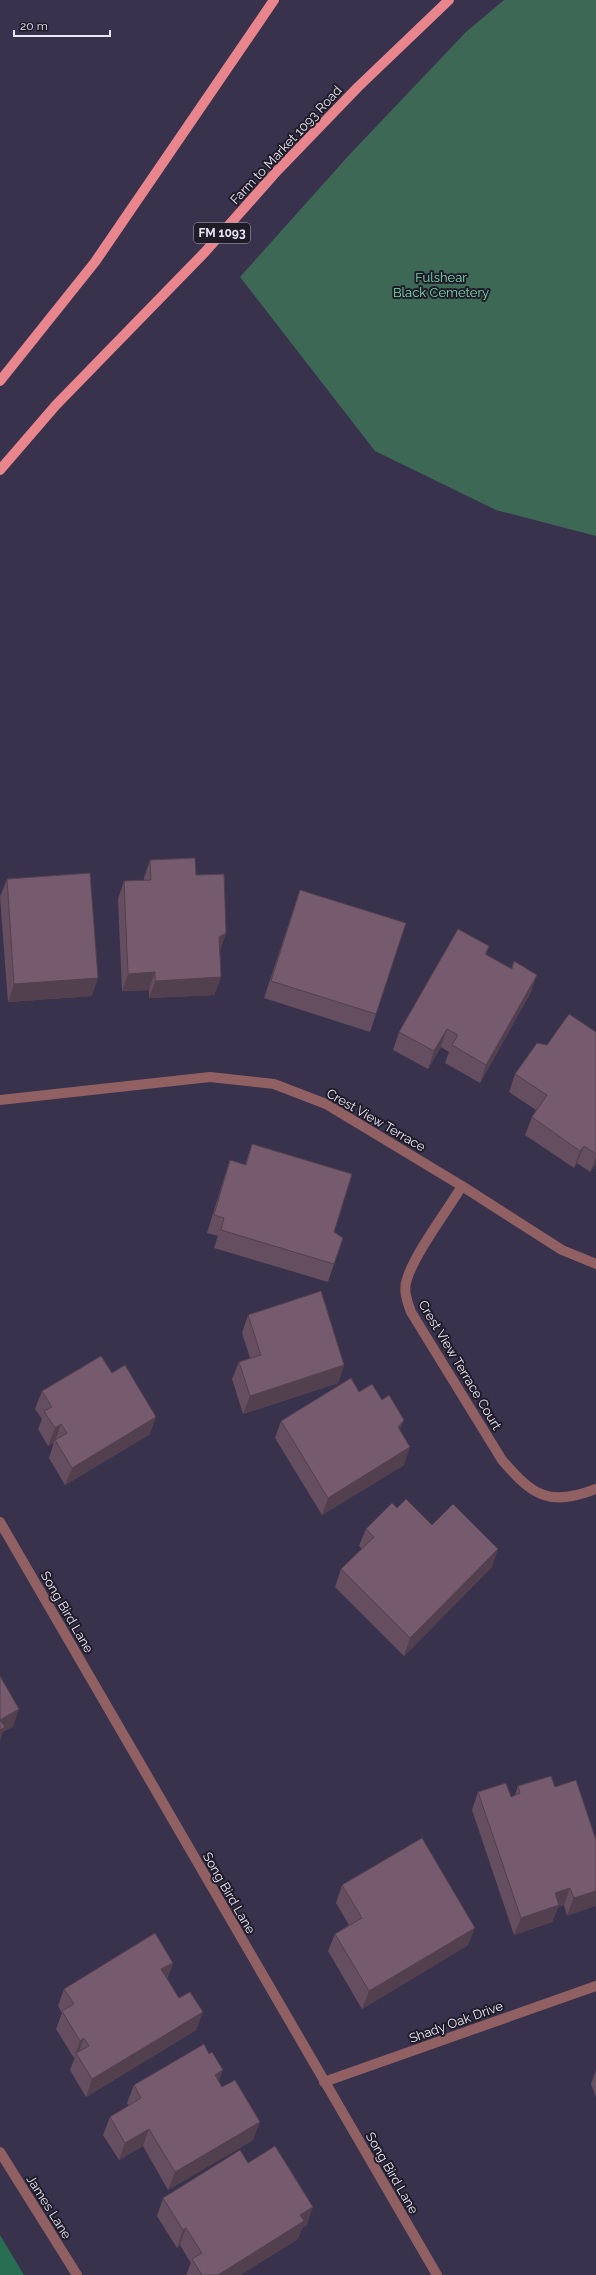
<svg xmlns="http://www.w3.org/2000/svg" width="596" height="2275" font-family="Raleway,sans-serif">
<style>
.green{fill:#3c6855}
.forest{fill:#286e53}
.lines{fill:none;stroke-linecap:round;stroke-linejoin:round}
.street{stroke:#916063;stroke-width:10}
.primary{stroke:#e9868d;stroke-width:10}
.wall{fill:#654e5f}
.shaded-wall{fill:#53404e}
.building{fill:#765b6f;stroke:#53404e}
.labels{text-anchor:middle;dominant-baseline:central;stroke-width:4;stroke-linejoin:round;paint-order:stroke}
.shield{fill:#1f1c28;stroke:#ada9ba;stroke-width:1}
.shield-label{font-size:12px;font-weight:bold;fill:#eae6f8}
.street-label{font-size:13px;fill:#eae6f8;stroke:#1f1c28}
.park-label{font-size:13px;fill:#78dbb1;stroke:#1f1c28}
</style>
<rect width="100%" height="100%" fill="#39324d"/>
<!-- green -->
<polygon class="green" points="504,0 596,0 596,536 496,510 375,451 240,277 351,153 466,32"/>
<!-- forest -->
<polygon class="forest" points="0,2235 24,2275 0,2275"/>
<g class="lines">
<!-- street -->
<g class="street">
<polyline points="0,1100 210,1077 274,1084 326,1104 462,1186 562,1250 596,1264"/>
<path d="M462,1186C447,1211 415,1253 407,1279C403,1290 407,1301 411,1312L502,1460C533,1496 549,1507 596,1489"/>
<polyline points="0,1522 437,2275"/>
<polyline points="324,2082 596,1986"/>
<polyline points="0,2152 77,2275"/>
</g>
<!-- primary -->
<g class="primary">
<polyline points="0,381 95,262 274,0"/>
<polyline points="0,470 56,405 205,252 277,171 358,87 449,0"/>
</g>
</g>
<!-- wall -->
<g class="wall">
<polygon points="150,860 196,875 226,933 220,950 221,977 214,995 149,998 149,990 122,991 118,899 124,881 144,881 144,878"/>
<polygon points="7,879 92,996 8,1002 0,897"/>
<polygon points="300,890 376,1014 370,1032 264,998"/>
<polygon points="489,946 486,955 511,969 514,961 531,992 480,1083 445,1063 449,1052 441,1047 428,1069 393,1050 399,1032"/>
<polygon points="596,1032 596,1164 590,1172 577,1163 574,1168 525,1135 532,1117 536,1110 509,1092 515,1074 547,1045"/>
<polygon points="252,1144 334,1232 334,1264 328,1282 214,1248 218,1236 207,1233 224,1178 230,1160 245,1165"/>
<polygon points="248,1315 344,1365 338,1383 243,1414 232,1379 239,1362 250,1358 242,1333"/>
<polygon points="42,1391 150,1434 65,1485 49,1458 54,1442 48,1446 38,1429 42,1419 35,1409"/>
<polygon points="359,1392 400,1431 404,1465 322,1515 275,1438 281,1421"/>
<polygon points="397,1508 432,1525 492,1567 404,1656 335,1587 341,1569 362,1549 359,1546 366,1529"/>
<polygon points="518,1786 555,1787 596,1840 567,1916 564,1905 558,1907 552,1922 514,1935 472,1810 478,1792 511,1797 515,1795"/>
<polygon points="342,1885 468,1945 362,2009 328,1951 335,1934 349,1925 336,1903"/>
<polygon points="173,1963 167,1979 196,2030 86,2097 70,2070 75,2057 74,2058 56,2029 62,2013 58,2006 64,1989"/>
<polygon points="596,2070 596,2097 591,2084"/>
<polygon points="219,2082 253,2140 168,2190 143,2146 119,2160 103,2135 110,2117 129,2106 127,2103 134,2085"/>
<polygon points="248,2163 307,2225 302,2228 298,2239 240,2275 186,2275 191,2263 180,2245 177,2248 157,2216 163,2198"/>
</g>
<!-- shaded-wall -->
<g class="shaded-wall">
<polygon points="226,933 220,950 213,954 219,937"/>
<polygon points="155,972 149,990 122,991 128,974"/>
<polygon points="537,975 531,992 480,1083 486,1065"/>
<polygon points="221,977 214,995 149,998 155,981"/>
<polygon points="98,978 92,996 8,1002 14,984"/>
<polygon points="447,1029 441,1047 428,1069 434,1051"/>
<polygon points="584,1146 577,1163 574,1168 580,1151"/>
<polygon points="596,1157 596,1164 590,1172"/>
<polygon points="344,1365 338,1383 243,1414 250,1396"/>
<polygon points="156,1417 150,1434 65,1485 72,1468"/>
<polygon points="404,1420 397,1438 398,1427"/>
<polygon points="61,1424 55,1441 55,1440 54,1442 48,1446 55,1428"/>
<polygon points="410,1447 404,1465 322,1515 328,1498"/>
<polygon points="498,1549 492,1567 404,1656 410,1638"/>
<polygon points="19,1709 13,1727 3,1732 0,1741 0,1720"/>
<polygon points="570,1888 564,1905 558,1907 552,1922 514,1935 521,1918 555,1893"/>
<polygon points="596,1891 596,1906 567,1916 574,1898"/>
<polygon points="475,1928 468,1945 362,2009 369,1991"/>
<polygon points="173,1963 166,1980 161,1969"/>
<polygon points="203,2012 196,2030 86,2097 92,2079"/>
<polygon points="84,2038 78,2055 76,2053 75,2057 74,2058 80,2041"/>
<polygon points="223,2070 216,2088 215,2075"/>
<polygon points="260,2122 253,2140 168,2190 175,2172"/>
<polygon points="149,2129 143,2146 119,2160 125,2143"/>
<polygon points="313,2207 307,2225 302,2228 298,2239 240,2275 218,2275 300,2215"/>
<polygon points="186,2228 180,2245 177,2248 183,2230"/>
</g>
<!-- building -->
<g class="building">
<polygon points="195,858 196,875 224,874 226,933 219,937 221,977 155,981 155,972 128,974 124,881 151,880 150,860"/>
<polygon points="90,873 98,978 14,984 7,879"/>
<polygon points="300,890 406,923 376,1014 271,981"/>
<polygon points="458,929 489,946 485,954 512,969 514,961 537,975 486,1065 452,1045 458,1035 447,1029 434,1051 399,1032"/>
<polygon points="569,1014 596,1032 596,1154 584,1146 580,1151 532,1117 547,1095 515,1074 537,1043 547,1045"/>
<polygon points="252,1144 352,1174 334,1232 343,1238 334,1264 221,1230 224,1218 214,1215 230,1160 246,1165"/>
<polygon points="321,1291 344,1365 250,1396 239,1362 261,1355 248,1315"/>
<polygon points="101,1356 112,1373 125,1365 156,1417 72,1468 55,1440 67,1433 61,1424 55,1428 44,1411 52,1407 42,1391"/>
<polygon points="351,1378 359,1392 372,1384 382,1400 389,1395 404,1420 398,1427 410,1447 328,1498 281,1421"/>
<polygon points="406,1499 432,1525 453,1504 498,1549 410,1638 341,1569 374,1537 366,1529 392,1503 397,1508"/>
<polygon points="0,1676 19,1709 0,1720 5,1727 0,1730"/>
<polygon points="551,1776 555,1787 576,1780 596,1840 596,1891 574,1898 570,1888 555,1893 559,1905 521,1918 478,1792 506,1783 511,1797 520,1793 518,1786"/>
<polygon points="422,1838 475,1928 369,1991 335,1934 362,1918 342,1885"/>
<polygon points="155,1933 173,1963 161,1969 179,1998 190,1992 203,2012 92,2079 76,2053 89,2046 84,2038 80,2041 62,2011 74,2004 64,1989"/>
<polygon points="204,2044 209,2054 212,2052 223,2070 215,2075 222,2087 235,2080 260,2122 175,2172 149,2129 125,2143 110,2117 141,2098 134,2085"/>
<polygon points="275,2146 313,2207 300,2215 304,2221 218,2275 202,2275 192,2259 202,2253 186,2228 183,2230 163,2198 240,2150 248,2163"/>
</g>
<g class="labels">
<!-- shield labels -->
<rect class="shield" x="194" y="223" width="56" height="20" rx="3"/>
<g class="shield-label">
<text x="222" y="233">FM 1093</text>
</g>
<!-- street labels -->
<g class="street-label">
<text transform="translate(286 145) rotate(-47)">Farm to Market 1093 Road</text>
<text transform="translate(376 1120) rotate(30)">Crest View Terrace</text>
<text transform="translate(460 1365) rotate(59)">Crest View Terrace Court</text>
<text transform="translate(67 1612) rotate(60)">Song Bird Lane</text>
<text transform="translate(229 1893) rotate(60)">Song Bird Lane</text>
<text transform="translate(456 2022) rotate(-20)">Shady Oak Drive</text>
<text transform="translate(392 2173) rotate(60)">Song Bird Lane</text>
<text transform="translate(49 2207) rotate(58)">James Lane</text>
</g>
<!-- park labels -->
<g class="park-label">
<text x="441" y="277">Fulshear<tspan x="441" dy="15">Black Cemetery</tspan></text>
</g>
</g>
<!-- scale -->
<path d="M14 30v6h96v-6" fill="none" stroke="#eae6f8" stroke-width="2"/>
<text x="20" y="30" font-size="12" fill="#eae6f8" stroke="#1f1c28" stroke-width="3" paint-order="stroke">20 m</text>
</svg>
